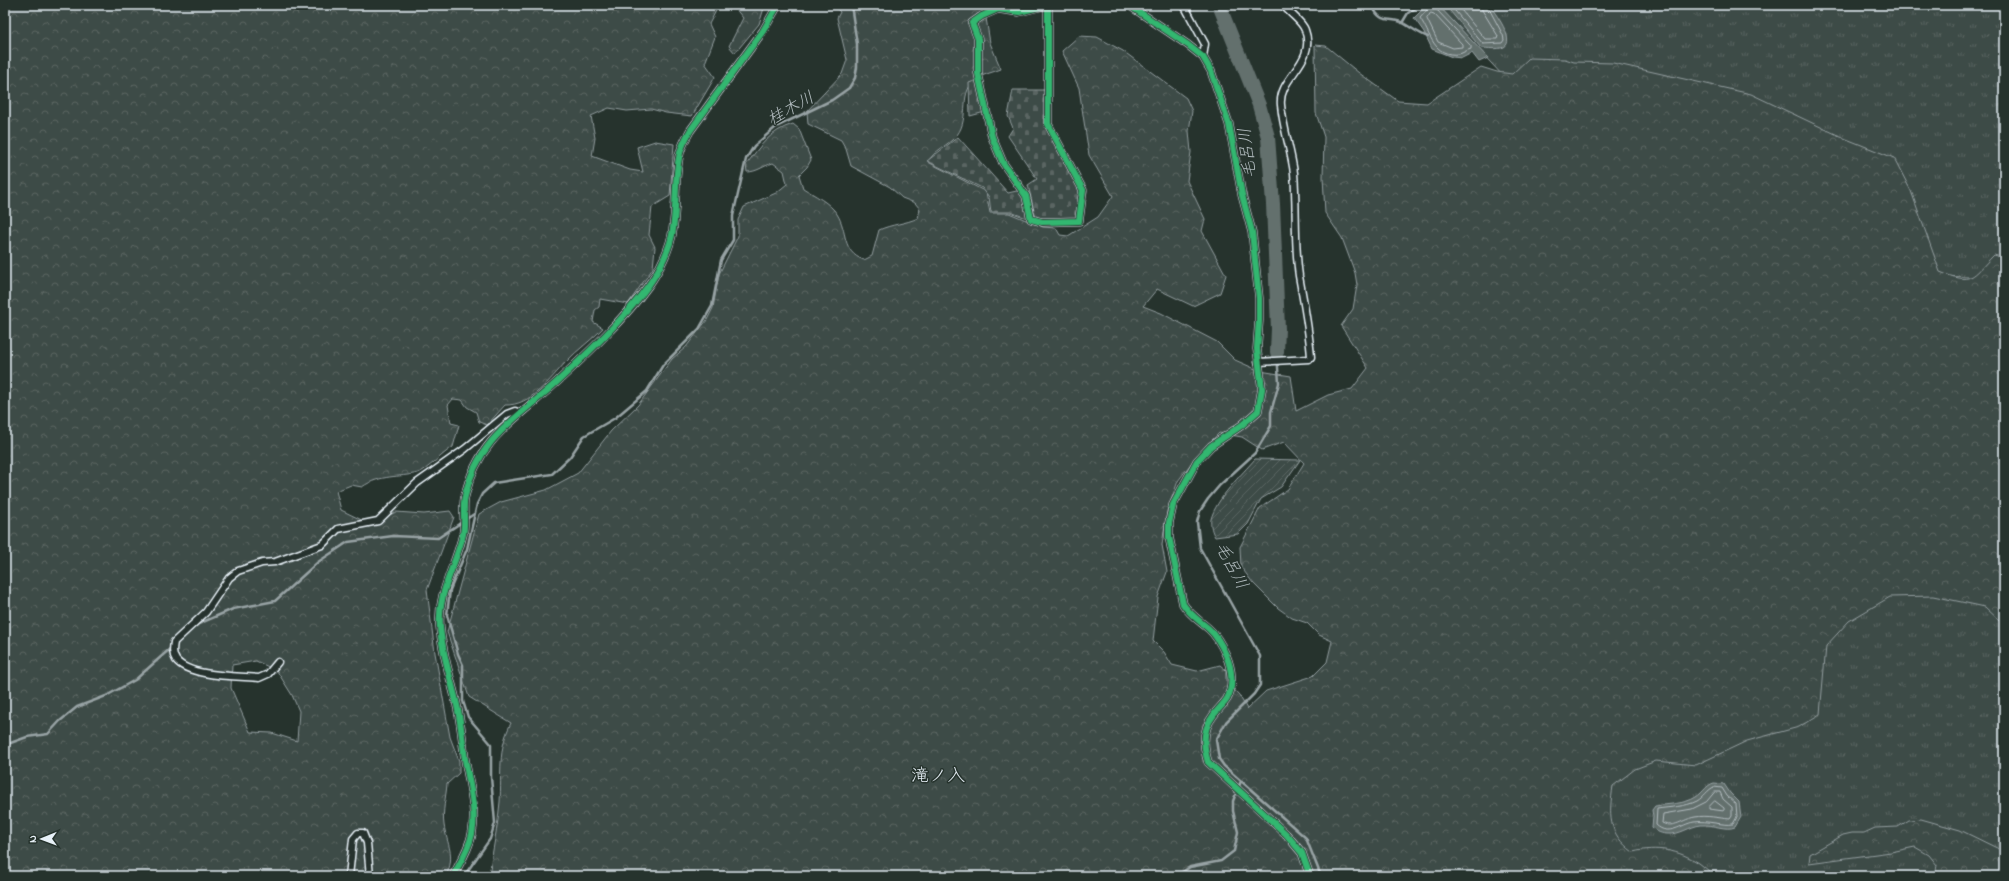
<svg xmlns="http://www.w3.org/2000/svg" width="2009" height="881" font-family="'Indie Flower','Klee One',sans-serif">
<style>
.grass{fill:url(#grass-tufts);stroke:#939ea0}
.forest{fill:url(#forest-crowns);stroke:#939ea0;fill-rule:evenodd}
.cemetery{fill:url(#cemetery-stones);stroke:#939ea0}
.garden{fill:url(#garden-furrows);stroke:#939ea0}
.water{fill:#636f6d;stroke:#98a3a5}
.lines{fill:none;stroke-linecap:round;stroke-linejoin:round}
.shore{stroke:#b3bdc0;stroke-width:1}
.stream{stroke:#98a3a5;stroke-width:2.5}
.river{stroke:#636f6d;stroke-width:14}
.street-casing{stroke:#e8f1f8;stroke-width:9}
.street{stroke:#26332d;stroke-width:6}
.cycleway-casing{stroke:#26332d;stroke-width:8}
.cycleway{stroke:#33b770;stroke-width:6}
.labels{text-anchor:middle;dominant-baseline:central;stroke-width:3;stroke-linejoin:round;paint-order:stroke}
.water-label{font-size:17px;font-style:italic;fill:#b3bdc0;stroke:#26332d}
.quarter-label{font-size:18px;fill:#e8f1f8;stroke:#26332d}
</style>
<defs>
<pattern id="grass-tufts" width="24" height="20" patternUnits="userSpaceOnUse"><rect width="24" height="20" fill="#3e4b47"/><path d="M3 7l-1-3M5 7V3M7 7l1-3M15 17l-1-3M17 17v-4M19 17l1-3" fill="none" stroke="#5a6562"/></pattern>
<pattern id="forest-crowns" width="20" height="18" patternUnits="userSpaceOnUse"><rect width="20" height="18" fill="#3e4b47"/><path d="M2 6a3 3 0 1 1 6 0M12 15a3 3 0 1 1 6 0" fill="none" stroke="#5a6562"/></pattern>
<pattern id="cemetery-stones" width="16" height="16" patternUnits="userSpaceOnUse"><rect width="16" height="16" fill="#3e4b47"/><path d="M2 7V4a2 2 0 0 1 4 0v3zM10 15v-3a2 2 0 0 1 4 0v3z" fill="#5a6562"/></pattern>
<pattern id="garden-furrows" width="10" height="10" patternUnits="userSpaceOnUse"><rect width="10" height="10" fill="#3e4b47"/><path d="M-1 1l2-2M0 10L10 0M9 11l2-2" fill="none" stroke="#5a6562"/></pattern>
</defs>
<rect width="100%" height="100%" fill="#26332d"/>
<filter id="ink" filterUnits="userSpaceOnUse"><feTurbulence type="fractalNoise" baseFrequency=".025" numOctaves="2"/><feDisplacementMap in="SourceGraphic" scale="8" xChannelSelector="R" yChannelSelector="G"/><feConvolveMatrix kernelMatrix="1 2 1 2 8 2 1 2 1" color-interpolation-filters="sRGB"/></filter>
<g filter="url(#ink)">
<!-- grass -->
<g class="grass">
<polygon points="1437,5 2004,5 2004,278 1934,276 1505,78"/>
<polygon points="1893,567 2004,604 2004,876 1634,876 1602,827 1620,756 1819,642"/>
</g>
<!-- forest -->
<g class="forest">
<path d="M5,5H765L759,24L735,53L729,46L743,18L734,7H718L709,24L715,37L705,63L715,77L692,116L666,113L651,109L627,111L609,108L591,116L595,138L592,156L630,170L643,172L637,147L655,141L674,144L670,196L652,207L649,235L655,247L653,268L628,304L600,299L599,307L595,310L593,322L603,328C592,340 578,349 566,362C550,379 531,406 505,405L487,425L479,422L476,412L467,407L462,400L453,399L448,405L451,423L459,425L453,447C444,452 426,471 418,473C398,478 381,474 362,487L351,485L336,491L341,510L370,524L396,512L424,514L450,511L454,517L427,590L435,653L450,737L459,761V773L447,784C446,797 442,812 444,825C447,845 456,855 446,876H5ZM256,661L277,671L292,695L299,711L297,741L272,733L250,732L231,688L232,665Z"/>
<path d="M834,5H994L986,18L990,43L1001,69C994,72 984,74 978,78C957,91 971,117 957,135C949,145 934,150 928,162L986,192L990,213H1009L1043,227L1056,228L1060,235L1068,236L1098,217L1113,196L1089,155L1079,88L1062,51L1079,36L1097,37L1123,51L1186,98L1192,111L1189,131L1191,152L1187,181L1205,219L1202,231L1226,275L1220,293L1193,306L1157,289L1143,306L1161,313L1217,342L1235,360L1260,371L1291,376L1296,411L1328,395L1352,389L1368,368L1341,326L1353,309L1357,285L1355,273L1342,238L1325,213L1323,177L1324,137L1316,113L1315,45L1326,46L1359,73L1398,101L1427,103L1481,67L1497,72L1512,74L1529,58L1565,59L1574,62L1613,63L1751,94L1844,138L1894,158L1911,191L1940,272C1973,285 1971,278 1994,255L2004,258V623L2001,622L1985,607L1971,604L1933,596L1890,597L1849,621L1826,646L1820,714L1799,727L1747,741L1696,765L1656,761L1635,769L1613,786C1609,815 1607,833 1633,852C1657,846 1678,850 1699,863C1706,868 1710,873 1718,876H489C492,852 498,827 500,802C502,773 497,751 511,723L469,697L447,632L479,514L501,502L546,490L578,473L611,431L638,405L672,359L686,347L707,320L713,308L719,274L738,236V220L744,207L776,193L787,184L784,171L773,163C763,166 757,172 747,172L746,165C760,146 770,131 793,124L799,129L811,160L807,167L799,175L803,188C814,195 830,203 837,214C848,231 841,252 864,260L872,256L879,230C892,224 905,224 918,218L920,209L915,203L902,198L890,187L851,166L846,149L841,140L808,124L807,111L842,74L847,60L837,18L840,12ZM1219,433L1242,437L1262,450L1284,442L1304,463L1288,489L1260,508L1240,547L1241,567L1253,583L1278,608L1292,618L1307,623L1319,635L1332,641L1327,662L1313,676L1266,691L1247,709L1239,695L1226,681V670L1220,665L1197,671L1172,665L1164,652L1153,641L1158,597L1167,572L1162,545L1167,511L1178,481L1195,458Z"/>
<polygon points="1921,819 1960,830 2001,850 2004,855 2004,876 1935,876 1937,865 1929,855 1915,847 1891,852 1809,863 1810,854 1843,835 1852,833 1864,833 1875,828 1898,827 1909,820"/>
</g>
<!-- cemetery -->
<g class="cemetery">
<polygon points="977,80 985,112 970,116 969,83"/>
<polygon points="1013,90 1045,90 1045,125 1080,190 1077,219 1042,220 1035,215 1028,185 1037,179 1008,136 1013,128 1008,116"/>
<polygon points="958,137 1008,193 1021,190 1025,196 1030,219 1010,212 991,212 989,197 982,188 927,161"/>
</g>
<!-- garden -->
<path class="garden" d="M1255,459L1300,460L1281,487L1261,499L1248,524L1238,534L1215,537C1212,532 1210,525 1211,519C1216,499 1242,474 1255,459Z"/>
<!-- water -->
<g class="water">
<polygon points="1427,5 1438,5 1488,58 1479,62 1472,53 1462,58 1452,57 1432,49 1424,32 1414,18"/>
<path d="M1445,5H1489C1495,12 1516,41 1504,47C1497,50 1488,48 1481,48Z"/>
<path d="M1714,783L1724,784L1730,793L1739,802L1741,817L1735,827C1726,831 1712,824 1701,825C1690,826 1680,835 1668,834C1662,834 1656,832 1652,827L1653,817L1652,810L1655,806C1669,804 1685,804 1696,797C1704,792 1706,785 1714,783Z"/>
</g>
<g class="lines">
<!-- shore -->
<g class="shore">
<path d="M1429,5L1428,9L1420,18C1431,34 1433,57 1459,54C1463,53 1467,50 1471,49V46L1436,9L1435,5"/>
<polyline points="1450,5 1483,44 1502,43 1504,40 1503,35 1487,5"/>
<polyline points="1457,5 1485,39 1497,39 1498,36 1482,10 1481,5"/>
<polygon points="1431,13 1434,14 1462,44 1462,47 1453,48 1438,42 1427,19"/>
<path d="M1714,787L1722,788L1727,796L1736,804L1737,817L1733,824C1724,826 1707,820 1694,822C1681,824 1669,837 1656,825L1657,809C1670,807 1685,807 1697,801C1704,797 1708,789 1714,787Z"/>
<path d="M1715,792H1720L1723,799L1732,807V816L1730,819C1718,818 1707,815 1695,817C1683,819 1674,829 1662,823L1663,814L1692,809L1706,802Z"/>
<polygon points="1715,801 1724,808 1724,811 1709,809 1709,807"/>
</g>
<!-- stream -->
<g class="stream">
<path d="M1372,5C1381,26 1389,16 1403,23C1412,28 1418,33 1428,37"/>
<polyline points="1402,23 1408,13 1420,5"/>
<polyline points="1277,352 1279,383 1271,412 1271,426 1255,453 1220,485 1208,499 1200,511 1197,522 1200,548 1260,656 1260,685 1254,694 1226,722 1216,740 1219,759 1224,766 1306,838 1321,876"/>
<polyline points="196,625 233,609 275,601 318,562 348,542 393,536 438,538 474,514"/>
<polyline points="5,745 27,737 48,734 60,721 77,707 106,696 135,680 172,647"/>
<polyline points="464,876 490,839 495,823 491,777 491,744 468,717 463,701 463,665 458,654 447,615 450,590 467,549 477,504 482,494 494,483 552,474 570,457 584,436 615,418 647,391 663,365 699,329 712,306 721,260 733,240 733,216 746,159 754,146 776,127 832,100 849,88 855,78 857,67 857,44 851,5"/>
<polyline points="1176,876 1190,867 1221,861 1234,851 1238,832 1233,811 1233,801 1241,781"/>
</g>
<!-- river -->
<polyline class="river" points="1219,5 1259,105 1268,137 1273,204 1278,329 1277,352"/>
<defs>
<g id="street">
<polyline points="1047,5 1019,12 998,9 982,16 972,23 978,39 978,73 992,137 1003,163 1026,196 1031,219 1042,222 1079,221 1083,190 1048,124 1048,5"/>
<path d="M1129,5L1188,45L1203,57L1211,71L1229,124L1242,195L1252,232L1259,298V321L1257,349L1262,389L1258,411L1242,425L1211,446L1197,461L1173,505L1169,523V537L1183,604C1190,615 1200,621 1209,629C1217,636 1222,646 1226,655C1232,669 1234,686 1227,699C1223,705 1217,710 1213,716C1202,730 1203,746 1208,762L1286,834L1302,853L1310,876"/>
<polyline points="1184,5 1205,44 1203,57"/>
<path d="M1258,362L1309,359L1311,357C1309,329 1304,304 1299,276C1294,242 1297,208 1294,173C1291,150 1283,128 1281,105C1278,77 1317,63 1305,30C1302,21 1289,13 1283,5"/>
<path d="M278,662L268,674L259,678C238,676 189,677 176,660C172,654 173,648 174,642L206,612L229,578L238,571L262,563L275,562L322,545L338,529L378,521L417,483L465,449L507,414L515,411L520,413"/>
<polyline points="349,876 353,839 358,833 363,833 367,843 370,876"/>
<path d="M453,876C460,863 469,849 472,834C477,809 469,783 465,759C462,739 461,720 456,701C450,676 442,652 440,627C437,593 456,566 463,534C466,521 462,508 465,496C478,438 518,418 558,381C588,353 624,319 648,286C659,271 671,247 673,229C677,204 674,178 680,153C682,145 686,138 690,131L763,31L778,5"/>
</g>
</defs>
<!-- street casing -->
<use href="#street" class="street-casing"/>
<!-- street -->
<use href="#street" class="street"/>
<defs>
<g id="cycleway">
<polyline points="1047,5 1019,12 998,9 982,16 972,23 978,39 978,73 992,137 1003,163 1026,196 1031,219 1042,222 1079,221 1083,190 1048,124 1048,5"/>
<path d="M1129,5L1188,45L1203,57L1211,71L1229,124L1242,195L1252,232L1259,298V321L1257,349L1262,389L1258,411L1242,425L1211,446L1197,461L1173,505L1169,523V537L1183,604C1190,615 1200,621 1209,629C1217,636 1222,646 1226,655C1232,669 1234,686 1227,699C1223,705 1217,710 1213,716C1202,730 1203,746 1208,762L1286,834L1302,853L1310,876"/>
<path d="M453,876C460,863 469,849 472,834C477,809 469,783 465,759C462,739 461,720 456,701C450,676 442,652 440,627C437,593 456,566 463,534C466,521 462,508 465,496C478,438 518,418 558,381C588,353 624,319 648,286C659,271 671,247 673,229C677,204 674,178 680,153C682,145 686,138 690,131L763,31L778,5"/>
</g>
</defs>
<!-- cycleway casing -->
<use href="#cycleway" class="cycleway-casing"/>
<!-- cycleway -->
<use href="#cycleway" class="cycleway"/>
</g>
</g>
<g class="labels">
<!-- water labels -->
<g class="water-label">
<text transform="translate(791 109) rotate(-29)">桂木川</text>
<text transform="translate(1248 153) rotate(-97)">毛呂川</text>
<text transform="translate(1231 566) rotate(62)">毛呂川</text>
</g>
<!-- quarter labels -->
<g class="quarter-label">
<text x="938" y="777">滝ノ入</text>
</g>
</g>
<!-- margin -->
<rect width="2009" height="881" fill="none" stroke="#26332d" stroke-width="20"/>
<rect x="10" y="10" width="1989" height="861" fill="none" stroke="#e8f1f8" stroke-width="1.5" filter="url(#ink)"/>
<!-- north arrow -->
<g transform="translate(42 839) rotate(269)" stroke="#26332d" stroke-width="3" paint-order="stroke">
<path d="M0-3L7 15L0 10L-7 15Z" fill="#e8f1f8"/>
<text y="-6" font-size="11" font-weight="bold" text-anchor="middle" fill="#e8f1f8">N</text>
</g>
</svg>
